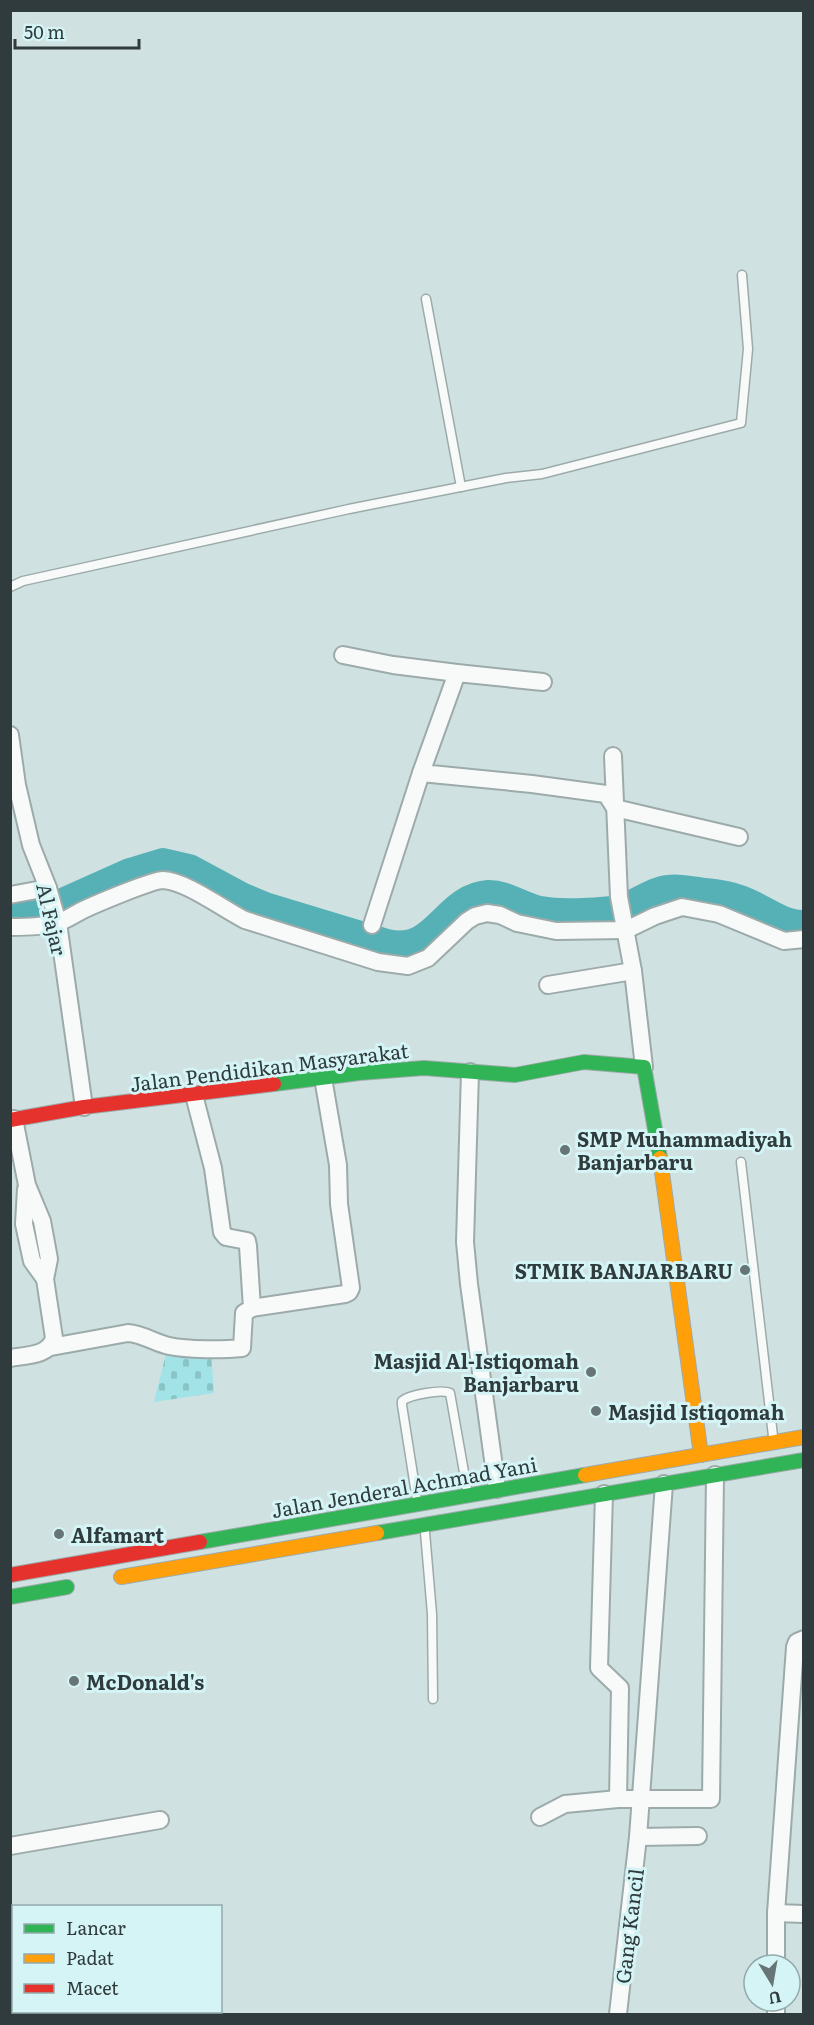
<svg xmlns="http://www.w3.org/2000/svg" width="814" height="2025" font-family="Literata,serif">
<style>
.cemetery{fill:url(#cemetery-stones)}
.lines{fill:none;stroke-linecap:round;stroke-linejoin:round}
.river{stroke:#56b1b6;stroke-width:30}
.lane-casing{stroke:#9daaaa;stroke-width:11}
.street-casing{stroke:#9daaaa;stroke-width:20}
.fast-casing{stroke:#9daaaa;stroke-width:16}
.slow-casing{stroke:#9daaaa;stroke-width:16}
.jam-casing{stroke:#9daaaa;stroke-width:16}
.lane{stroke:#f8fafa;stroke-width:8}
.street{stroke:#f8fafa;stroke-width:16}
.fast{stroke:#30b455;stroke-width:14}
.slow{stroke:#ff9f0a;stroke-width:14}
.jam{stroke:#e5322d;stroke-width:14}
.poi-dot{fill:#677576;stroke:#d5f4f6;stroke-width:2}
.labels{text-anchor:middle;dominant-baseline:central;stroke-width:6;stroke-linejoin:round;paint-order:stroke}
.street-label{font-size:20px;fill:#2f3b3c;stroke:#d5f4f6}
.poi-label{font-size:20px;font-weight:bold;fill:#2f3b3c;stroke:#d5f4f6;text-anchor:start}
</style>
<defs>
<pattern id="cemetery-stones" width="16" height="16" patternUnits="userSpaceOnUse" patternTransform="scale(1.5)"><rect width="16" height="16" fill="#a1e3e7"/><path d="M2 7V4a2 2 0 0 1 4 0v3zM10 15v-3a2 2 0 0 1 4 0v3z" fill="#8bc4c7"/></pattern>
</defs>
<rect width="100%" height="100%" fill="#d0e1e1"/>
<!-- cemetery -->
<polygon class="cemetery" points="167,1350 211,1354 214,1393 154,1402"/>
<g class="lines">
<!-- river -->
<path class="river" d="M10,915L54,907L130,873L163,863L189,869L241,897L265,907L387,944C436,956 445,898 488,895C505,894 523,908 540,911C559,915 594,913 613,911C631,909 643,897 659,892C674,887 690,891 705,893C716,894 729,896 740,900C761,907 781,926 804,925"/>
<defs>
<g id="lane">
<polyline points="426,299 461,487"/>
<polyline points="10,587 23,581 349,509 506,478 542,474 741,423 748,349 742,275"/>
<polyline points="741,1162 773,1436"/>
<path d="M417,1500L402,1405V1401C409,1395 441,1389 450,1393L467,1489"/>
<polyline points="425,1532 432,1614 433,1699"/>
</g>
<g id="street">
<polyline points="343,655 393,665 457,673"/>
<polyline points="543,682 457,673 421,773 532,784 606,794 615,808 739,837"/>
<polyline points="10,735 17,785 31,845 48,888 58,923 84,1107"/>
<polyline points="613,756 619,897 633,971 644,1067"/>
<polyline points="10,895 48,888"/>
<polyline points="372,925 421,773"/>
<path d="M10,927C25,927 42,927 56,923C65,921 73,915 81,911C93,905 152,880 163,880C186,881 223,909 245,920L378,962L408,966L428,958L467,921L475,916L487,913L500,915L517,923L556,931L626,930L655,916L682,907L719,914L784,941L804,939"/>
<polyline points="548,985 633,971"/>
<polyline points="470,1072 465,1242 469,1284 497,1489"/>
<polyline points="26,1189 24,1224 32,1261 45,1279"/>
<polyline points="252,1308 345,1294 349,1292 351,1288 339,1204 338,1165 323,1078"/>
<path d="M51,1347L128,1333C143,1334 155,1343 169,1346C188,1350 223,1350 242,1348L244,1313L252,1308L248,1246L247,1241L226,1237L222,1232L213,1168L194,1095"/>
<path d="M10,1358C27,1355 49,1356 54,1338L45,1279L49,1259L42,1221L27,1185L14,1119"/>
<polyline points="604,1494 599,1668 620,1688 618,1799 711,1799 715,1475"/>
<polyline points="540,1817 565,1804 618,1799"/>
<polyline points="638,1837 698,1836"/>
<polyline points="10,1846 160,1820"/>
<polyline points="776,1913 804,1914"/>
<polyline points="776,1965 776,1913 795,1647 797,1642 804,1639"/>
<polyline points="618,2014 638,1837 664,1484"/>
<polyline points="776,2014 776,2001"/>
</g>
<g id="fast">
<polyline points="274,1084 359,1073 424,1068 515,1075 584,1062 644,1067 660,1158"/>
<polyline points="377,1533 804,1460"/>
<polyline points="200,1542 585,1475"/>
<polyline points="10,1597 67,1587"/>
</g>
<g id="slow">
<polyline points="660,1158 701,1455"/>
<polyline points="585,1475 804,1437"/>
<polyline points="121,1577 377,1533"/>
</g>
<g id="jam">
<polyline points="10,1120 84,1107 274,1084"/>
<polyline points="10,1575 200,1542"/>
</g>
</defs>
<!-- lane casing -->
<use href="#lane" class="lane-casing"/>
<!-- street casing -->
<use href="#street" class="street-casing"/>
<!-- fast casing -->
<use href="#fast" class="fast-casing"/>
<!-- slow casing -->
<use href="#slow" class="slow-casing"/>
<!-- jam casing -->
<use href="#jam" class="jam-casing"/>
<!-- lane -->
<use href="#lane" class="lane"/>
<!-- street -->
<use href="#street" class="street"/>
<!-- fast -->
<use href="#fast" class="fast"/>
<!-- slow -->
<use href="#slow" class="slow"/>
<!-- jam -->
<use href="#jam" class="jam"/>
</g>
<!-- markers -->
<g class="poi-dot">
<circle cx="565" cy="1150" r="6"/>
<circle cx="745" cy="1270" r="6"/>
<circle cx="591" cy="1372" r="6"/>
<circle cx="596" cy="1411" r="6"/>
<circle cx="59" cy="1534" r="6"/>
<circle cx="74" cy="1681" r="6"/>
</g>
<g class="labels">
<!-- street labels -->
<g class="street-label">
<text transform="translate(53 919) rotate(77)">Al Fajar</text>
<text transform="translate(269 1066) rotate(-7)">Jalan Pendidikan Masyarakat</text>
<text transform="translate(404 1486) rotate(-10)">Jalan Jenderal Achmad Yani</text>
<text transform="translate(628 1926) rotate(-83)">Gang Kancil</text>
</g>
<!-- poi labels -->
<g class="poi-label">
<text x="577" y="1138">SMP Muhammadiyah<tspan x="577" dy="23">Banjarbaru</tspan></text>
<text x="733" y="1270" text-anchor="end">STMIK BANJARBARU</text>
<text x="579" y="1360" text-anchor="end">Masjid Al-Istiqomah<tspan x="579" dy="23">Banjarbaru</tspan></text>
<text x="608" y="1411">Masjid Istiqomah</text>
<text x="71" y="1534">Alfamart</text>
<text x="86" y="1681">McDonald's</text>
</g>
</g>
<!-- border -->
<rect width="814" height="2025" fill="none" stroke="#2f3b3c" stroke-width="24"/>
<!-- legend -->
<rect x="12" y="1905" width="210" height="108" fill="#d5f4f6" stroke="#93aaac" stroke-width="1.5"/>
<rect x="24" y="1924" width="30" height="9" fill="#30b455" stroke="#93aaac" stroke-width="1.5"/>
<text x="66" y="1935" font-size="18" fill="#2f3b3c">Lancar</text>
<rect x="24" y="1954" width="30" height="9" fill="#ff9f0a" stroke="#93aaac" stroke-width="1.5"/>
<text x="66" y="1965" font-size="18" fill="#2f3b3c">Padat</text>
<rect x="24" y="1984" width="30" height="9" fill="#e5322d" stroke="#93aaac" stroke-width="1.5"/>
<text x="66" y="1995" font-size="18" fill="#2f3b3c">Macet</text>
<!-- north arrow -->
<g transform="translate(772 1983) rotate(169)"><circle r="28" fill="#d5f4f6" stroke="#93aaac" stroke-width="1.5"/>
<path d="M0-4.5L10 22L0 15L-10 22Z" fill="#677576"/>
<text y="-9" font-size="16" font-weight="bold" text-anchor="middle" fill="#2f3b3c">U</text>
</g>
<!-- scale -->
<path d="M15 39v9h124v-9" fill="none" stroke="#2f3b3c" stroke-width="3"/>
<text x="24" y="39" font-size="18" fill="#2f3b3c" stroke="#d5f4f6" stroke-width="4.5" paint-order="stroke">50 m</text>
</svg>
